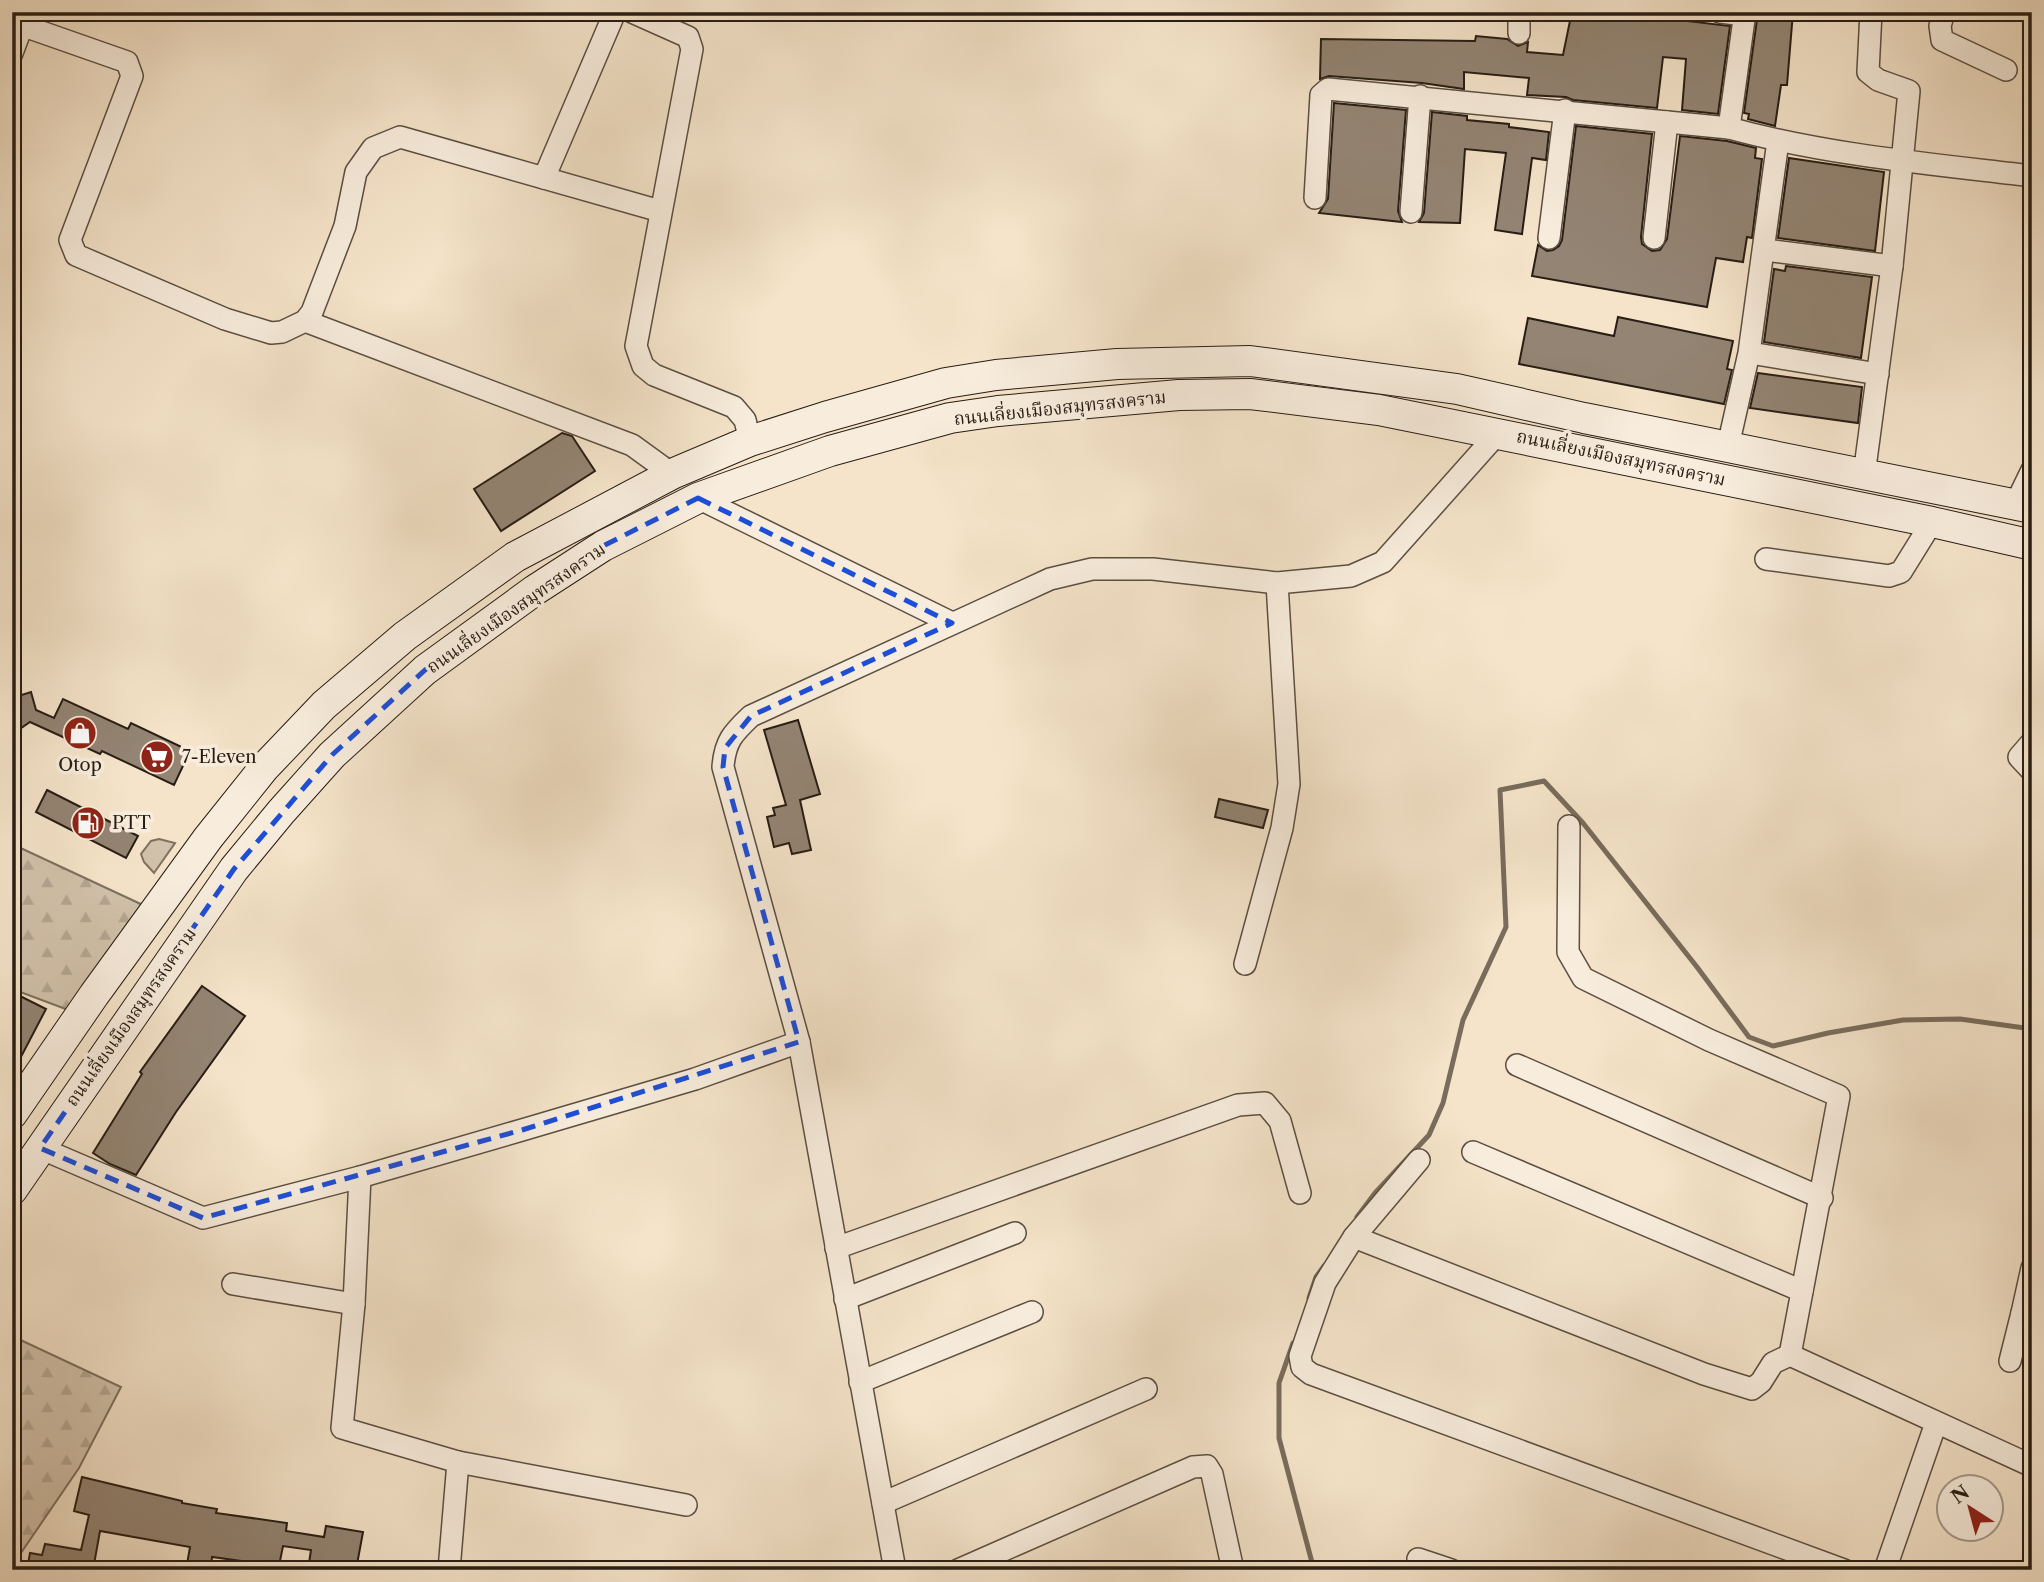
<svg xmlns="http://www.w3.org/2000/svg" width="2044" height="1582" font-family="'Libre Caslon Text','Noto Serif Thai',serif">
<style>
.green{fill:#d2c2ab;stroke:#7d7060;stroke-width:2}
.forest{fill:url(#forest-firs);stroke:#7d7060;stroke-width:2}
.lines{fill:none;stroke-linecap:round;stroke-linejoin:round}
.stream{stroke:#796c5c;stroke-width:5}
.building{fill:#938473;stroke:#281d15;stroke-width:2}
.minor-casing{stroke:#5b4f42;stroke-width:24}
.secondary-casing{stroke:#281d15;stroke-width:32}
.minor{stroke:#f8eddd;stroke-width:21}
.secondary{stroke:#f8eddd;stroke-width:30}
.marked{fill:none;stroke:#1d4ed8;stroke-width:5;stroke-dasharray:14 9;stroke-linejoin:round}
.labels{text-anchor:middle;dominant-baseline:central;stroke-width:7;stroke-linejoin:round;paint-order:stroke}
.street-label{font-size:18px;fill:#281d15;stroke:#f8eddd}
.poi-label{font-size:18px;fill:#281d15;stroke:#f8eddd;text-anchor:start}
</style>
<defs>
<pattern id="forest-firs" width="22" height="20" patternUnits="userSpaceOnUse" patternTransform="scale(1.75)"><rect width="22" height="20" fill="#d2c2ab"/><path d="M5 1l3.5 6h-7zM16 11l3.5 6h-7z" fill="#b4a692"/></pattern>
</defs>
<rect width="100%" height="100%" fill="#f5e4ca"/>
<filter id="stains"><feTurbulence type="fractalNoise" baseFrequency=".00286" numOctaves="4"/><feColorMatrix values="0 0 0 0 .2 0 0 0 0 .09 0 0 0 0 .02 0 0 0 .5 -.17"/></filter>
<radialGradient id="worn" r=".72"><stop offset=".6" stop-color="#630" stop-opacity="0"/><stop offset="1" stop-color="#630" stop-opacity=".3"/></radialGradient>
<!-- green -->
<polygon class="green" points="159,839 175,843 154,873 144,862 141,854 151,841"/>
<!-- forest -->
<g class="forest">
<polygon points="12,844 145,906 71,1011 15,990 12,995"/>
<polygon points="12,1336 121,1387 79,1468 12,1566"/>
</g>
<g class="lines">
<!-- stream -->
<g class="stream">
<polyline points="1357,1217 1375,1193 1429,1135 1443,1103 1463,1020 1506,927 1500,790 1544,781 1583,823 1697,967 1749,1037 1773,1046 1828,1033 1903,1020 1960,1019 2032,1029"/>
<polyline points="1309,1298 1316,1277 1324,1266"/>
<polyline points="1293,1343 1279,1383 1279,1438 1314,1570"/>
</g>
</g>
<!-- building -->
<g class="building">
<polygon points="1589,12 1611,12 1730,26 1718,114 1682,110 1686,59 1663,57 1657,108 1573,100 1566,97 1527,95 1529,78 1464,72 1464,89 1422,83 1329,76 1320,79 1321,39 1475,41 1476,36 1507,39 1518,46 1528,42 1527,52 1563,55 1571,16 1588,19"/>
<polygon points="1758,12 1793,12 1787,85 1781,85 1775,126 1748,119 1749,114 1744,113"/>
<polygon points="1334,103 1406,110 1398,211 1402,222 1319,213 1328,199"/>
<polygon points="1432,112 1467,116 1467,120 1509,124 1509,127 1549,132 1546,160 1532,158 1522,234 1495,230 1506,153 1465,149 1460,223 1419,222 1424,213"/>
<polygon points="1576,126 1652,134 1641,237 1642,244 1652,251 1660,250 1667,239 1680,136 1727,141 1756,148 1755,158 1762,159 1752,238 1747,237 1743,262 1716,258 1707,307 1532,276 1538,245 1547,251 1553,250 1559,246 1562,240"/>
<polygon points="1789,158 1884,172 1875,251 1778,238"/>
<polygon points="1786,266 1872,277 1861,358 1764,342 1774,269 1785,271"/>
<polygon points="1618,317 1733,341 1727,369 1732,370 1724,404 1519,364 1528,318 1614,336"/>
<polygon points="1758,373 1862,387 1858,423 1750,408"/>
<polygon points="562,433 572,436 595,471 501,531 474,489"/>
<polygon points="31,692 36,710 54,718 63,699 128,729 131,723 190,751 174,785 102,751 100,754 30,722 17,731 12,714 12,698"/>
<polygon points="798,720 820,794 800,800 811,850 792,854 789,843 774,847 767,817 775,815 773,808 786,805 764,730"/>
<polygon points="47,790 138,836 126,858 36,812"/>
<polygon points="1219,799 1268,810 1263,828 1215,817"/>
<polygon points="202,986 245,1016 176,1112 136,1175 110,1164 93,1153 142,1074 140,1072"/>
<polygon points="12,992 46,1009 12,1074"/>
<polygon points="82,1477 182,1501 182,1503 217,1509 216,1513 287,1523 286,1531 324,1537 326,1526 363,1532 356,1570 308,1570 311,1550 283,1546 279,1566 212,1557 211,1570 186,1570 190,1547 100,1531 93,1570 27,1570 30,1553 42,1555 45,1544 81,1550 89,1515 74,1511"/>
</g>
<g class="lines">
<defs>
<g id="minor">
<polyline points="632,12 688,37 692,49 636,346 643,366 654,375 734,407 745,420 750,441"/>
<polyline points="1519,12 1519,33"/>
<polyline points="1720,12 1745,15"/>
<polyline points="1944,12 1940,26 1942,40 2006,70"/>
<polyline points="12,53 21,29 27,27 127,62 132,76 70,240 76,255 225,319 271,333 282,332 305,321 312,312 345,226 356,172 373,148 400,137 660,211"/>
<polyline points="1729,128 1745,12"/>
<polyline points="544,178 615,12"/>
<path d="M1315,198L1321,95L1328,89L1729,128C1827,155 1931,164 2032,176"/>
<polyline points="1411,212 1420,96"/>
<polyline points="1549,238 1565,110"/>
<polyline points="1654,238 1667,122"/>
<polyline points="1765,250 1892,266"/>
<polyline points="305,321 632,445 672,474"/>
<polyline points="1750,353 1878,374"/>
<polyline points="1728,446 1749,353 1778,141"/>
<polyline points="1864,475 1892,266 1909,91 1878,80 1868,72 1871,12"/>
<polyline points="698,498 952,623"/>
<polyline points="2015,505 2032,470"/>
<polyline points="1766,559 1889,576 1901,572 1932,522"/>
<polyline points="2032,742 2019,757 2032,771"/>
<polyline points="1569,826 1568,952 1583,978 1709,1040 1839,1096 1790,1355"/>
<polyline points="1245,964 1282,828 1289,784 1277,583"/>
<polyline points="1517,1065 1822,1198"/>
<polyline points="40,1148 203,1218 360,1177 522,1130 695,1079 799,1042"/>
<polyline points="1473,1152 1802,1291"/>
<polyline points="1419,1160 1354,1237 1325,1283 1300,1356 1302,1367 1311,1374 1844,1570"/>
<polyline points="360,1177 354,1304 342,1428 458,1462 686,1505"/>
<polyline points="1354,1237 1704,1374 1752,1389 1761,1382 1773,1363 1790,1355"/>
<polyline points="836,1248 1238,1105 1265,1103 1280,1121 1300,1193"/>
<polyline points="2032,1268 2022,1313 2032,1315"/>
<polyline points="233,1284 354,1304"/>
<polyline points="845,1299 1015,1233"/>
<polyline points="1790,1355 2032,1466"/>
<polyline points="2010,1361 2022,1313"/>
<polyline points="860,1382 1032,1312"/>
<polyline points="883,1503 1146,1389"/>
<polyline points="1418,1559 1451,1570"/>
<polyline points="449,1570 458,1462"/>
<path d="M895,1570L799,1042L723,767C725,741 733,733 751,716L1050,579L1092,569H1153L1277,583L1351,576L1383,562L1498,433"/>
<polyline points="958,1570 1193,1467 1207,1466 1212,1474 1233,1570"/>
<polyline points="1885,1570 1936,1423"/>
</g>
<g id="secondary">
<polyline points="12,1114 94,995 208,838 264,768 324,705 405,636 515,557 672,474 750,441 825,417 946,383 996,375 1117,364 1250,361 1457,389 1584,418 2032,508"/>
<polyline points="12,1190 234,869 281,812 332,755 425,670 535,590 603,546 698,498 830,451 950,418 998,411 1179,395 1250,394 1379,410 1932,522 2032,545"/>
</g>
</defs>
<!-- minor casing -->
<use href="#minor" class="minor-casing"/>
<!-- secondary casing -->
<use href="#secondary" class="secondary-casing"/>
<!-- minor -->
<use href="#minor" class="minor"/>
<!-- secondary -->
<use href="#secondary" class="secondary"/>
</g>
<!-- marked area -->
<path class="marked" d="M698,498L952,623L751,716L725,748L723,767L799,1042L522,1130L203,1218L40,1148L234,869L332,755L425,670L535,590L603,546Z"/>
<!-- icons -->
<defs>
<symbol id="shop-disc" viewBox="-11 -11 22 22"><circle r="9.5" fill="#8f2418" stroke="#f8eddd"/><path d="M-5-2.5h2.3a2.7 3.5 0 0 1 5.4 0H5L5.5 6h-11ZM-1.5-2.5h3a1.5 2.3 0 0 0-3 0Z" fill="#fff"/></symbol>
<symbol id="supermarket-disc" viewBox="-11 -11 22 22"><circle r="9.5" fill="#8f2418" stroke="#f8eddd"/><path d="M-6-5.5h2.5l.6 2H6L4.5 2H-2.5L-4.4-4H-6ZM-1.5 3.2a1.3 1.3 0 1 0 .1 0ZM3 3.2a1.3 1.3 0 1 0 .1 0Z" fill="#fff"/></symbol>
<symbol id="fuel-disc" viewBox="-11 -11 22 22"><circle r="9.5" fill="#8f2418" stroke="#f8eddd"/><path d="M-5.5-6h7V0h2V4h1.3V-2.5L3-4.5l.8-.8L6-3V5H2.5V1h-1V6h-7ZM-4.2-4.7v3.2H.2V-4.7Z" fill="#fff"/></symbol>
</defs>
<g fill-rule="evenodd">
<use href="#shop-disc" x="61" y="714" width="38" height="38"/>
<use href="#supermarket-disc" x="138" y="738" width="38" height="38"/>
<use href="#fuel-disc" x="69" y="804" width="38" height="38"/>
</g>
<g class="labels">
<!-- street labels -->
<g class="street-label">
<text transform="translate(1060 408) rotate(-6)">ถนนเลี่ยงเมืองสมุทรสงคราม</text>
<text transform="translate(1621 458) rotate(12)">ถนนเลี่ยงเมืองสมุทรสงคราม</text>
<text transform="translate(516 608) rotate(-35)">ถนนเลี่ยงเมืองสมุทรสงคราม</text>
<text transform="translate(131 1017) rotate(-55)">ถนนเลี่ยงเมืองสมุทรสงคราม</text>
</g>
<!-- poi labels -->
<g class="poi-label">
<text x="182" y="757">7-Eleven</text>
<text x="80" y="765" text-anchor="middle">Otop</text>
<text x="112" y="823">PTT</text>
</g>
</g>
<!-- margin -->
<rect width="2044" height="1582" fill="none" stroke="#f5e4ca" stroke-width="42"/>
<rect x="14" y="14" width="2016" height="1554" fill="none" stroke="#281d15" stroke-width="3.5"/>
<rect x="21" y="21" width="2002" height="1540" fill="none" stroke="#281d15" stroke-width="2"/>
<!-- north arrow -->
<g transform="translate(1970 1508) rotate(324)"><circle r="33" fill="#f8eddd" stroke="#a59a8d" stroke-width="2"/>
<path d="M0-5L12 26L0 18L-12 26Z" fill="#8f2418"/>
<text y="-10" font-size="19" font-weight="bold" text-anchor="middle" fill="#281d15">N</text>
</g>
<rect width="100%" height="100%" filter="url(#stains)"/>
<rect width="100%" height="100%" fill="url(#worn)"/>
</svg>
